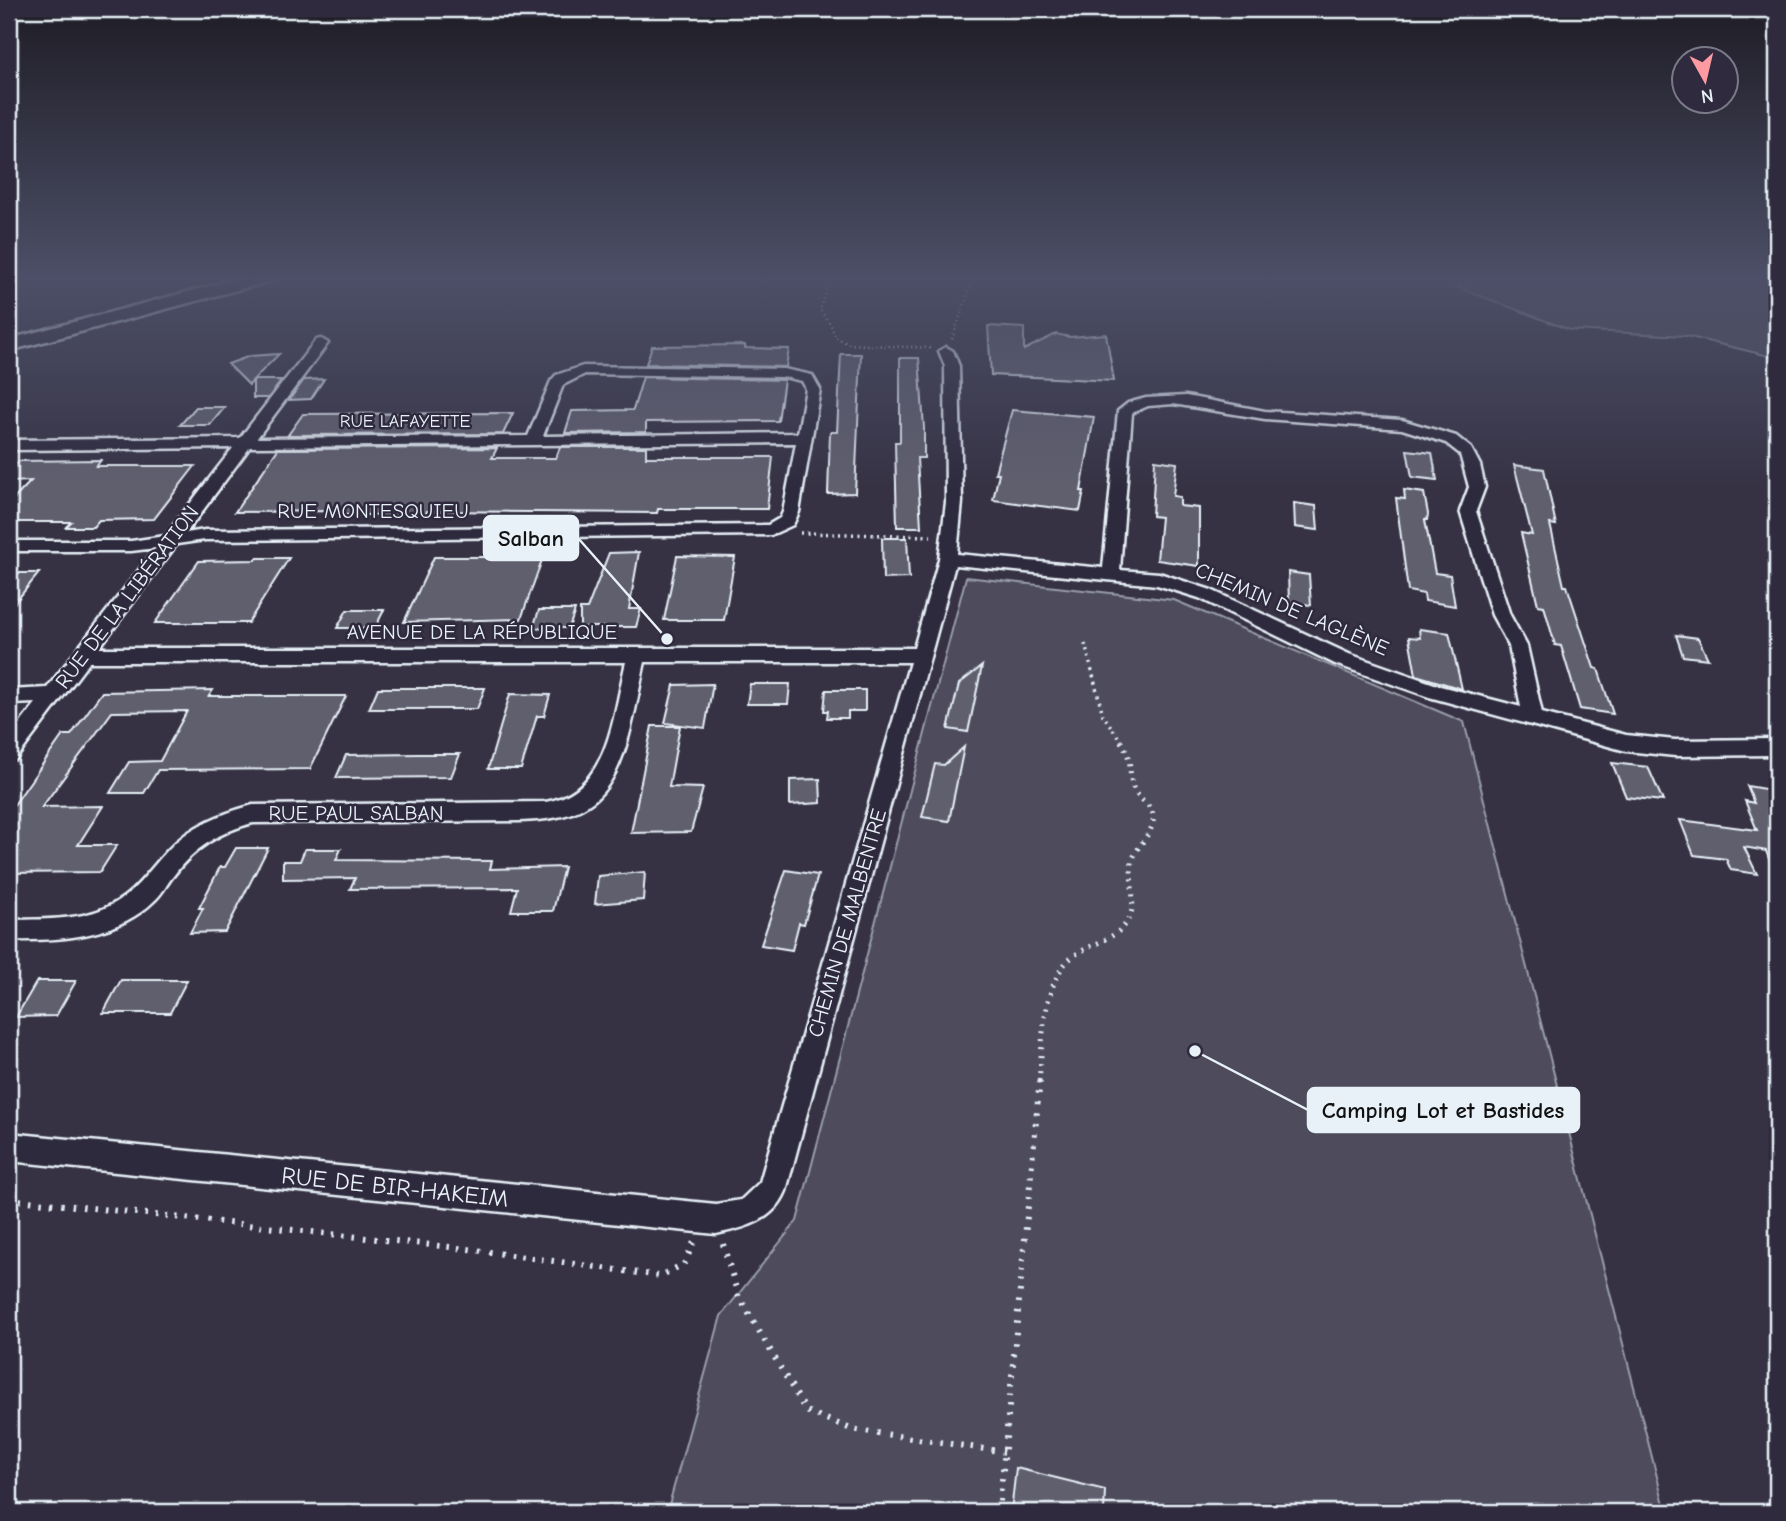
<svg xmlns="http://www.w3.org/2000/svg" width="1786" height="1521" font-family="'Comic Neue',sans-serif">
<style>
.green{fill:#4d4b5c;stroke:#9a9eaa;stroke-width:2}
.building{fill:#605e6e;stroke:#e8f1f8;stroke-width:2}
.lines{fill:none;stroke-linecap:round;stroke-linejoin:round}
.street-casing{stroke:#e8f1f8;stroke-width:5}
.secondary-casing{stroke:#e8f1f8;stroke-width:5}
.path-far3{stroke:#e8f1f8;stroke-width:2.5;stroke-dasharray:1 3.5;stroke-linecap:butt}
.path-far2{stroke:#e8f1f8;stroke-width:3.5;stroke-dasharray:2 4.5;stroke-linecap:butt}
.path-far1{stroke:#e8f1f8;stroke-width:5;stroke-dasharray:2 6;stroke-linecap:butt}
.path{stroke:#e8f1f8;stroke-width:6;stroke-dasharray:2.5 8;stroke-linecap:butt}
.street{fill:#2f2a3d;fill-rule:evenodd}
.secondary{fill:#2f2a3d;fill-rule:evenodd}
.labels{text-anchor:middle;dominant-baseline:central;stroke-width:5;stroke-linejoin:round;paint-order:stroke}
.far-street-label{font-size:18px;fill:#e8f1f8;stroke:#2f2a3d}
.street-label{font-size:21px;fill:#e8f1f8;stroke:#2f2a3d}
.near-street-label{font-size:24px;fill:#e8f1f8;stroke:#2f2a3d}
.leader{fill:none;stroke:#e8f1f8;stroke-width:2.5}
.callout-dot{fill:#e8f1f8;stroke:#2f2a3d;stroke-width:2.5}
.callout{fill:#e8f1f8;stroke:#e8f1f8;stroke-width:2.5}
.callout-label{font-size:23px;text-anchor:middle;font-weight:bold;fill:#111}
</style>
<rect width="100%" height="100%" fill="#363244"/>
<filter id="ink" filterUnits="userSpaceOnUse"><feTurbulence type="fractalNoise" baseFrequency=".0143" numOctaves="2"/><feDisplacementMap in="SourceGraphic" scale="14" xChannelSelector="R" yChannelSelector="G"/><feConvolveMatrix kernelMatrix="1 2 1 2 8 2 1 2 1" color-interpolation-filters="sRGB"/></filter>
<g filter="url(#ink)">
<!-- green -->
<g class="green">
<polygon points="1484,277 1777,277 1777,358 1686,336 1570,330 1457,287"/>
<polygon points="966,577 1174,600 1464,722 1666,1512 667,1512 721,1316 797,1221"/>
</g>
<!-- building -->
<g class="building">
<polygon points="988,326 1024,328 1024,350 1056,334 1070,337 1106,334 1114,381 991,375"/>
<polygon points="745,345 745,348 789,349 786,367 646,364 652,346"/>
<polygon points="279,354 253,380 282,380 268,398 253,398 253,381 249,385 228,364 250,356"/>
<polygon points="841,354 861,354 855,493 828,494 830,432 837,432"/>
<polygon points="900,358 919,358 924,428 924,458 917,458 921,527 897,527 895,442 900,442"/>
<polygon points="643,377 784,380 778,421 646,422 646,432 565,433 572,411 633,410"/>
<polygon points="324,379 311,399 289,400 304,380"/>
<polygon points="196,407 225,407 210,425 180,425"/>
<polygon points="1012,410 1094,417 1081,491 1084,491 1080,511 993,500 999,473 995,473"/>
<polygon points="513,413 503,434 288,435 303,414"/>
<polygon points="560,447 646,447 646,457 773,457 767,509 658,509 657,513 427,511 426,514 393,515 333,515 335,511 235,512 278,449 497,448 492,458 556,458"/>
<polygon points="1407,450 1432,453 1437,480 1412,477"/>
<polygon points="101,460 96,466 195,466 154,519 99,520 93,527 66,527 71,522 9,522 9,504 31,481 9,482 9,471 19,461"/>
<polygon points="1155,460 1177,463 1173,496 1180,497 1180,506 1199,508 1199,566 1157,560 1161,517 1152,516"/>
<polygon points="1514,465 1544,469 1556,525 1550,524 1564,586 1567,586 1594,668 1598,669 1613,714 1580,709 1561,646 1555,645 1544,606 1538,605 1521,533 1532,535"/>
<polygon points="1404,490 1424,493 1428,514 1427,520 1425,520 1435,573 1450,575 1455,606 1425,601 1424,594 1408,591 1396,498 1405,499"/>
<polygon points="1294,503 1316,506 1318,530 1295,527"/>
<polygon points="882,538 907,538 909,578 883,579"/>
<polygon points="639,552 629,609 641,609 636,627 580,627 580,609 587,609 609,553"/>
<polygon points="677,556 735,557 724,620 664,620"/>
<polygon points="434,557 543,557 521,619 404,622"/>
<polygon points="257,558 289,558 248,623 155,623 199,561 256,560"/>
<polygon points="1288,572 1309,575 1311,605 1289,602"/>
<polygon points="9,573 39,573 9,610"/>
<polygon points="347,610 384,610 375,628 337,628"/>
<polygon points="539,610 575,610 569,628 533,628"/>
<polygon points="1419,629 1449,633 1462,689 1416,675 1409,637 1420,638"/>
<polygon points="1676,635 1698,638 1708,659 1683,656"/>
<polygon points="982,666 968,732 948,729 959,684"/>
<polygon points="713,684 705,728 665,723 674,685"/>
<polygon points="750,684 790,684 788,704 747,704"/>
<polygon points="378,688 485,688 477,709 369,709"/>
<polygon points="213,690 209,696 346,696 310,769 158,770 144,793 110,793 129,762 160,761 187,711 112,712 42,807 103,806 78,845 117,845 100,872 9,873 9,812 63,735 71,735 102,692"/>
<polygon points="826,690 865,690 865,711 848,711 848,718 827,718 828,711 824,711"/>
<polygon points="510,694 550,695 544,716 537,716 521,769 488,769"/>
<polygon points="652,726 680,726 669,787 703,788 691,832 631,833"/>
<polygon points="964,747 949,821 922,817 935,764 944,765"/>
<polygon points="419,754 460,754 451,777 336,778 346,755"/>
<polygon points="1612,763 1648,767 1663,801 1626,797"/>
<polygon points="820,779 821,803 790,805 790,780"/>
<polygon points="1747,786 1777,791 1777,878 1766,851 1744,847 1757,874 1731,870 1726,859 1694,855 1680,820 1757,830 1745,801 1754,803"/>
<polygon points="236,848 268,848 225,932 190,933 203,908 199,908 220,867 225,867"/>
<polygon points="305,849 341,849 336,860 492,861 490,869 564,867 553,911 511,911 517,888 350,889 355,878 283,879 283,861 300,861"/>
<polygon points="786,870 818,875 804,924 799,923 792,950 761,945"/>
<polygon points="645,872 643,900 595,904 598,876"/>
<polygon points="121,980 187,980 170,1013 103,1013"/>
<polygon points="37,981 76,981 56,1016 16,1017"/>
<polygon points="1016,1468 1105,1490 1104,1512 1011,1512"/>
</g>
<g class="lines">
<defs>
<path id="street" d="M321,339L328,343L257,438L528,436L551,381L556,375L583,366L784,369L812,375L820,389L799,512L793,525L771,535L205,540L177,544L99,648H914L939,559L946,502L945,366L939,351L946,347L953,351L959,366L962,502L957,554L1103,568L1118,411L1128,403L1146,398L1186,396L1265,411L1402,420L1456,436L1471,448L1480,465L1485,487L1476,511L1510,615L1527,646L1542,713L1626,735L1675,740L1777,739V755L1675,756L1626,751L1429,697L1335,664L1199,598L1157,585L955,565L786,1191C774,1221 745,1228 716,1234L9,1161V1133L716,1204L741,1200L760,1182L910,662H645C635,704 628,780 588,805C569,818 543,820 520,821L253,823C221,831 194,848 174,875C167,883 163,893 155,900C117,938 59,941 9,940V920C40,919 76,921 105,908C135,895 147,872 168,850C191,825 221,814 253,805L545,802C610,792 613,714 626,662H89L16,759L9,761V738L36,703L9,704V690L47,688L156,548L131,551H9V541H131L165,536L233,448L9,450V440L240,438L316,340ZM585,374L784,377L802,381L806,389L798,433L543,436L563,385ZM1173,404L1265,419L1402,429L1446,443L1460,454L1469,487L1460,511L1492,615L1509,646L1521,707L1440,686L1349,654L1211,590L1159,573L1120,570L1132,413L1148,406ZM796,443L783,512L780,518L768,525L205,530L186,533L250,447Z"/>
<polygon id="secondary" points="244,277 274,277 271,281 9,351 9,339"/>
</defs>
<!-- street casing -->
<use href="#street" class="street-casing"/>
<!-- secondary casing -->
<use href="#secondary" class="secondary-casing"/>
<!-- path-far3 -->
<g class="path-far3">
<polyline points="831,277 820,310 831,325 835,337 849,344 930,348"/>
<polyline points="952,339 974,277"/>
</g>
<!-- path-far2 -->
<g class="path-far2">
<polyline points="800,533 931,536"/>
<polyline points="1085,644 1103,715 1121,741"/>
</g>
<!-- path-far1 -->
<path class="path-far1" d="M1039,1081C1043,1044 1041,1004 1060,971C1075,945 1107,946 1125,925C1140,906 1128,883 1132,862C1136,845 1156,832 1153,815C1151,804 1138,799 1134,790C1126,769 1136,763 1119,739"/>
<!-- path -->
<g class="path">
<polyline points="9,1199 468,1249 660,1276 684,1264 694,1242"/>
<polyline points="723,1244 738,1295 806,1411 851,1429 1005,1452"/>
<polyline points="999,1512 1040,1079"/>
</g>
<!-- street -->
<use href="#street" class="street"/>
<!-- secondary -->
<use href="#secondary" class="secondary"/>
</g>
</g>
<!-- sky -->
<linearGradient id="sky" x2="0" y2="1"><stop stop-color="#1e1c25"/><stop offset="0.57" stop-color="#4c4f67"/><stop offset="1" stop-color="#4c4f67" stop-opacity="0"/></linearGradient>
<rect width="1786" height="490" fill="url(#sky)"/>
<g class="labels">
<!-- far-street labels -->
<g class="far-street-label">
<text x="405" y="421">RUE LAFAYETTE</text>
</g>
<!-- street labels -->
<g class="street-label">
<text x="373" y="511">RUE MONTESQUIEU</text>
<text transform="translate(127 597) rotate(-53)">RUE DE LA LIBÉRATION</text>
<text transform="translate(1292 609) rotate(23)">CHEMIN DE LAGLÈNE</text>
<text x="482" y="632">AVENUE DE LA RÉPUBLIQUE</text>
<text x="356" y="813">RUE PAUL SALBAN</text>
<text transform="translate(847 923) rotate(-74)">CHEMIN DE MALBENTRE</text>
</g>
<!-- near-street labels -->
<g class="near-street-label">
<text transform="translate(395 1187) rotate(6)">RUE DE BIR-HAKEIM</text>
</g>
</g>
<!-- callouts -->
<path class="leader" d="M667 639L578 538M1195 1051L1308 1110"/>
<g class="callout-dot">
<circle cx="667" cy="639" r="7"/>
<circle cx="1195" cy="1051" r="7"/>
</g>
<g class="callout">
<rect x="484" y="516" width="94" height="44" rx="7"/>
<rect x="1308" y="1088" width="271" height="44" rx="7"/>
</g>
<g class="callout-label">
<text x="531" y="546">Salban</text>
<text x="1443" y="1118">Camping Lot et Bastides</text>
</g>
<!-- margin -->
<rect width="1786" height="1521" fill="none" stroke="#2f2a3d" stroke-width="35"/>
<rect x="18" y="18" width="1751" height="1486" fill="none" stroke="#e8f1f8" stroke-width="2.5" filter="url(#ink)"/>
<!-- north arrow -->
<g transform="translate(1705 80) rotate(172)"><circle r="33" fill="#2f2a3d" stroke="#797a88" stroke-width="2"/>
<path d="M0-5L12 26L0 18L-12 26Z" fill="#ff9aa2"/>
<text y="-10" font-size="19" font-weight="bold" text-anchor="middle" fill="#e8f1f8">N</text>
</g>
</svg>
